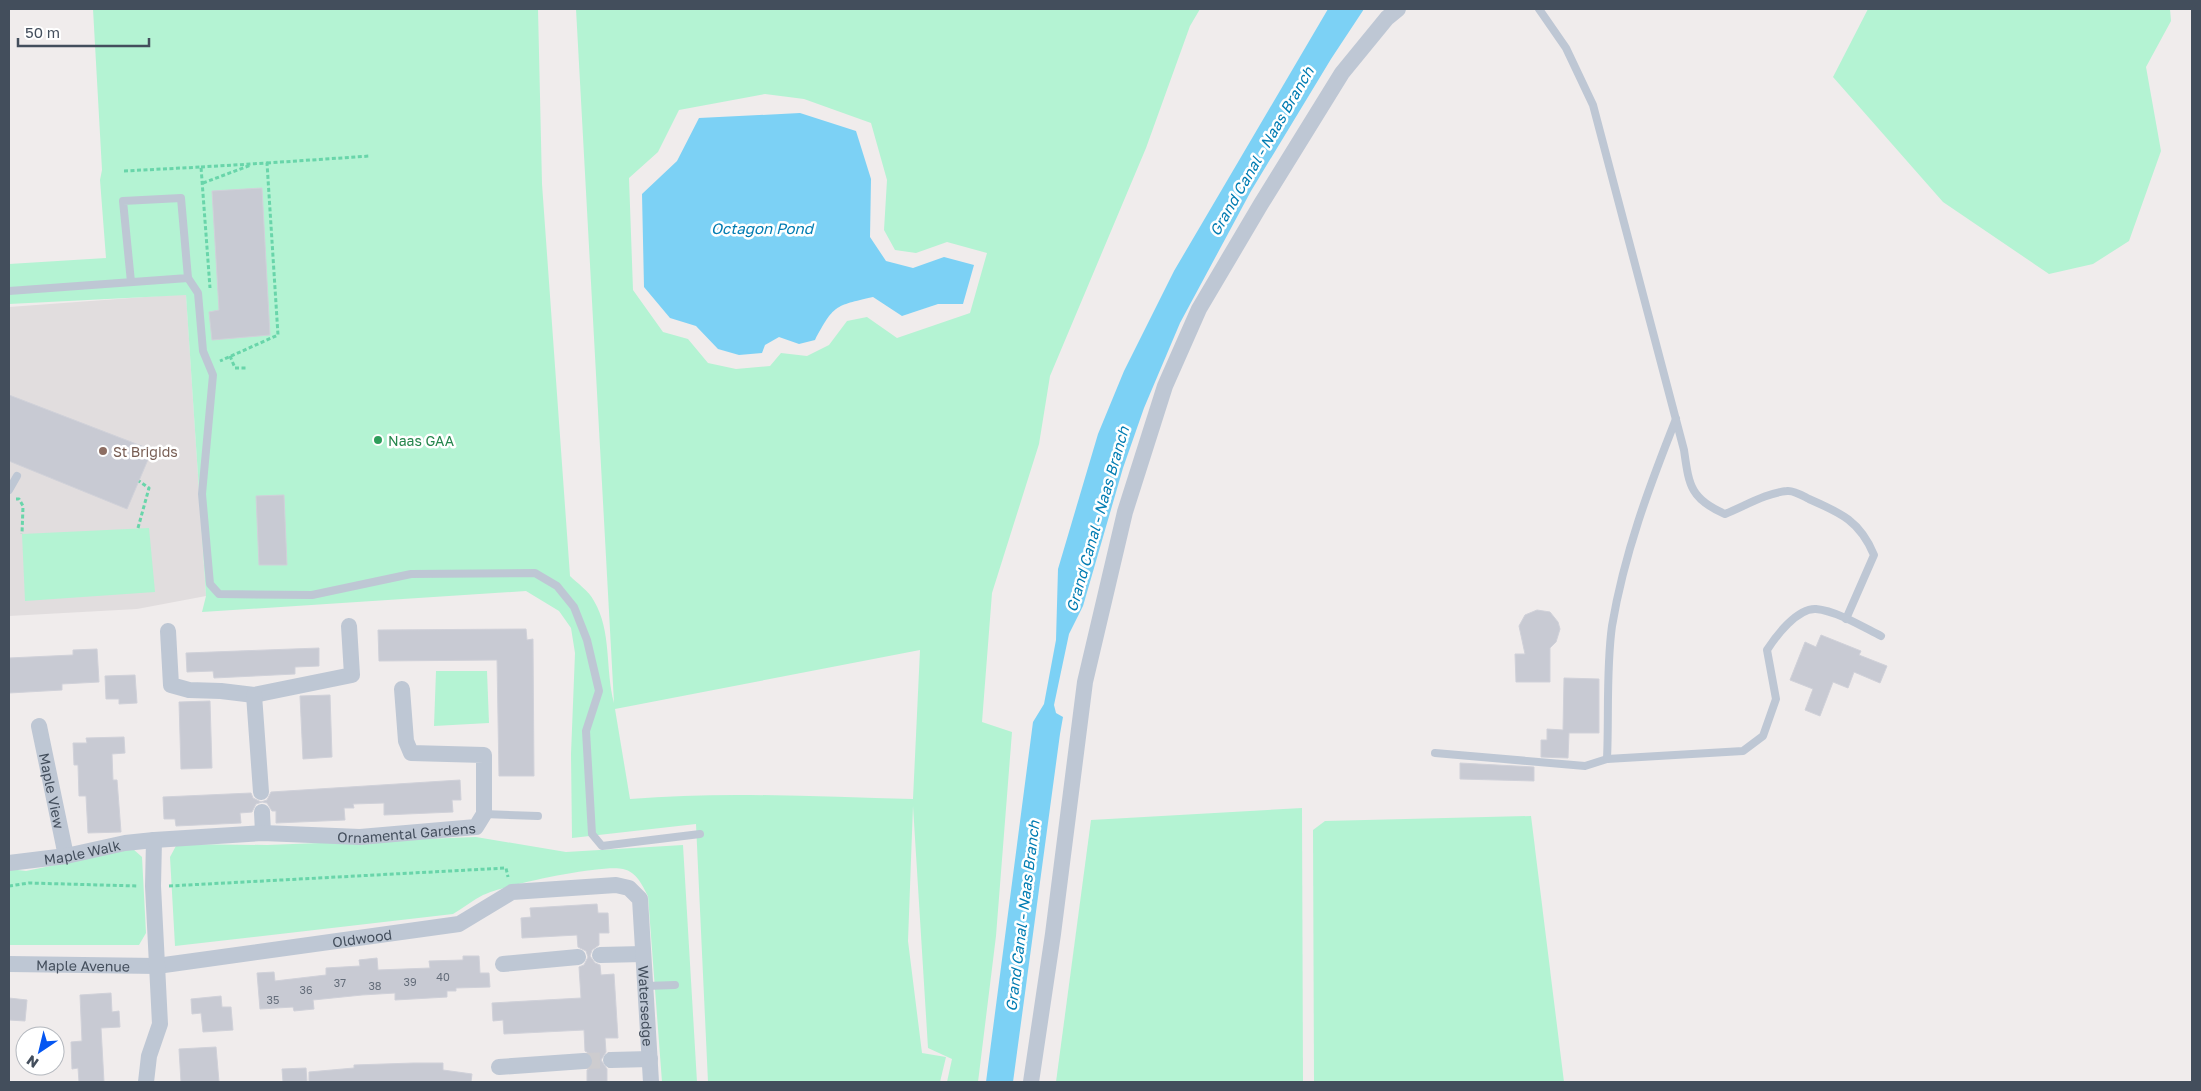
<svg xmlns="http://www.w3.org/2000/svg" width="2201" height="1091" font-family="'Golos Text',sans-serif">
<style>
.education{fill:#e1ddde}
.green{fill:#b4f3d3;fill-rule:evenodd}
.water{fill:#7cd1f5}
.building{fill:#c8cad3;stroke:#d0d1d9}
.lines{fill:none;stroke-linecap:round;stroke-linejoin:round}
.minor-tunnel{stroke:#cdcccf;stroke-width:16;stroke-dasharray:16 8;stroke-linecap:butt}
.path{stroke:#69d5aa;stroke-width:3;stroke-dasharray:4 2.5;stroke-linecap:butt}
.service{stroke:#bec7d4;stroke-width:8}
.minor{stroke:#bec7d4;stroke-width:16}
.leisure-dot{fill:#2e9e5b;stroke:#fff;stroke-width:2}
.education-dot{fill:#8d6e63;stroke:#fff;stroke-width:2}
.labels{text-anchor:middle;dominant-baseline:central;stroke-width:5;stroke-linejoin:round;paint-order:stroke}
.number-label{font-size:11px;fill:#646d7a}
.leisure-label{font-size:14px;fill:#27864d;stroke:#fff;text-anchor:start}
.education-label{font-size:14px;fill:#785e54;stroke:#fff;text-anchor:start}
.street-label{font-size:14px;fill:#434e5c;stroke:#fff}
.water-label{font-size:15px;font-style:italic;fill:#007cb2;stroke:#fff}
</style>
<rect width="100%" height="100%" fill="#f0ecec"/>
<!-- education -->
<polygon class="education" points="186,294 206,596 137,609 9,616 9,307"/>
<!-- green -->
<g class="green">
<path d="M93,9H538L542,184L570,576C577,583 589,591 594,601C612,631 605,670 614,703L576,9H1200L1190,26L1146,148L1050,376L1039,444L992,593L982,722L1012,732L996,936L978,1082H947L952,1059L928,1048L913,806L908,941L922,1053L946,1057L940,1082H708L696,824L572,838L571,754L575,653L571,628L559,611L526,591L202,612L206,596L186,295L9,304V264L106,258L100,180L102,170ZM765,94L804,99L871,123L887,180L884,230L895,250L916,253L947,242L987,253L970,313L897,338L867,317L847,321L829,345L807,356L781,353L770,366L736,369L708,363L688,339L663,332L633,290L629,178L658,152L679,110ZM920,650L913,799C819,797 724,791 630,799L615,709Z"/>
<polygon points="1868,9 2170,9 2171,21 2146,67 2161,151 2129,241 2093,264 2049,274 1943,202 1833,77"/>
<polygon points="149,528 155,592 25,601 22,534"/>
<polygon points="436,671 487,671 489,723 434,726"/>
<polygon points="1302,808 1303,1082 1056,1082 1091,820"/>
<polygon points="1531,816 1564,1082 1314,1082 1313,830 1325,821"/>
<path d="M476,837L566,852L683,845L697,1082H662L648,896C642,885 637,872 623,869C603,864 503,885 483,895C473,900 463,908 453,914L175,946L170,857L177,844L267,845Z"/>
<polygon points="133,849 142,857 146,933 139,945 9,945 9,869 26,871"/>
</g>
<!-- water -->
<g class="water">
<polygon points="1328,9 1364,9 1331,59 1251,191 1180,323 1144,408 1123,468 1083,606 1069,634 1054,705 1056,713 1063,717 1060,734 1013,1082 986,1082 1033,722 1044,704 1056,640 1058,569 1098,434 1124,371 1174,271"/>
<path d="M800,113L856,131L871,179L870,237L886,261L913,268L944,257L974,265L963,304H938L902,316L873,297C834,306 834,305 815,340L799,344L779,337L765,345L762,353L739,355L718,349L696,326L670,318L644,287L642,194L677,161L699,118Z"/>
</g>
<!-- building -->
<g class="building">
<polygon points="262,188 270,335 212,340 209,312 219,310 212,191"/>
<polygon points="9,395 152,450 127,509 9,461"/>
<polygon points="284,495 287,565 259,565 256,496"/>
<polygon points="1537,610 1550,612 1558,622 1560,629 1556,642 1550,648 1550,682 1516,682 1515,654 1525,654 1519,626 1525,615"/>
<polygon points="526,629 527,640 533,639 534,776 499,776 497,660 379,661 378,630"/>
<polygon points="1821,635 1861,651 1859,655 1887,666 1880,683 1854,672 1848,688 1833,682 1820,716 1805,710 1813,689 1790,680 1805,642 1816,647"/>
<polygon points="319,648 319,666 295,667 295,674 214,678 213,671 187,672 186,653"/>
<polygon points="97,649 99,682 62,684 62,690 9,693 9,658 73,655 73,650"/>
<polygon points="135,675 137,703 119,704 119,699 106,699 105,676"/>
<polygon points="1564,678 1599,679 1599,733 1569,733 1568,758 1541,757 1541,740 1547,740 1547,729 1563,730"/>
<polygon points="330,695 332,757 303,759 300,696"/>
<polygon points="210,701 212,768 181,769 179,702"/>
<polygon points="124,737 125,753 112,754 113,780 117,780 121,832 88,833 86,796 79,796 78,765 74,765 73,743 87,743 86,738"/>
<polygon points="1460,763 1534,767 1534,781 1460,779"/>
<polygon points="460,780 461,800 452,800 453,812 384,815 384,803 353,804 354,808 344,808 345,820 276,823 276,811 272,811 267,803 262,802 256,804 252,812 240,813 241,823 176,826 175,819 164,819 163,797 251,793 253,798 261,802 267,800 271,792"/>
<polygon points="597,904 598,913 608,913 609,933 599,933 599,945 592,950 590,956 595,963 600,965 601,975 614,974 618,1038 605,1038 606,1052 601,1060 607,1069 607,1082 587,1082 587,1070 593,1066 594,1061 592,1055 585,1051 584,1030 504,1034 503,1020 493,1021 492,1003 581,998 579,967 584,965 588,957 586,951 578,947 577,935 522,938 521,918 531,917 530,908"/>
<polygon points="463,956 479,956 480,973 489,973 490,987 456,988 456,991 447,991 447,997 395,1000 395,993 362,995 313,1000 314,1009 294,1011 293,1007 260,1009 257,973 274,972 275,981 326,975 326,968 360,966 359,960 377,958 378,970 430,968 429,961 463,960"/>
<polygon points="111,993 112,1012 119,1011 120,1027 101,1028 104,1082 79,1082 78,1068 72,1069 71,1042 82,1041 80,995"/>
<polygon points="221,996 222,1007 231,1007 233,1030 203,1032 201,1013 192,1014 191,999"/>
<polygon points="9,998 27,1000 25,1021 9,1020"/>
<polygon points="216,1047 219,1082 181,1082 179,1049"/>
<polygon points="414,1063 443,1063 443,1070 472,1074 471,1082 309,1082 309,1072 354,1068 354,1065"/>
<polygon points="306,1068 307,1082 283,1082 282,1069"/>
</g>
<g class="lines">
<!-- minor-tunnel -->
<polyline class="minor-tunnel" points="584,1061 611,1060"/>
<!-- path -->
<g class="path">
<polyline points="267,163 370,156"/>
<polyline points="201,167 267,163 278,335 220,361"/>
<polyline points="124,171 201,167 210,288"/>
<polyline points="203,183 251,165"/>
<polyline points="230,356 235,368 246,368"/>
<polyline points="16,499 19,499 23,506 22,534"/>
<polyline points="138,528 149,488 139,481"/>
<polyline points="9,886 29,883 138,886"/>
<polyline points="169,886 506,868 508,877"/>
</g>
<!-- service -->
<g class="service">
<path d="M1539,9L1566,48L1593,105L1684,450C1689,485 1690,499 1725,514C1745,506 1766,493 1787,491C1794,490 1803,496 1809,499C1841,513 1860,521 1874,555L1846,619"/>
<polyline points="188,278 198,293 203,351 213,375 202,494 210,584 219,594 312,595 411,574 535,573 557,586 574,607 587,640 599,691 586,731 592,834 602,846 700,834"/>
<polyline points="9,291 188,278 181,198 123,201 131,282"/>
<polyline points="9,490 17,476"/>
<path d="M1435,753L1585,766L1607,759L1743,751L1763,736L1776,699L1767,650C1776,636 1797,608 1816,609C1837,611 1863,627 1881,636"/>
<path d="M1607,759C1609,716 1606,669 1612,626C1624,554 1649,487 1676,419"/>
<polyline points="484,814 538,816"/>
<polyline points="646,986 675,985"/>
</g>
<!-- minor -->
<g class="minor">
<polyline points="168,631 171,685 189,690 221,691 254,695 352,675 349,626"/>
<polyline points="254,695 261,792"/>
<path id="s1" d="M39,726L66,856"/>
<polyline points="262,812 263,833"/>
<path id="s2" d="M9,863L66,856L125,843L154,840L263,833L360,837L476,827L484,814V755L411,753L406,741L402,689"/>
<polyline points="600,955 643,954"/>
<path id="s3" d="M9,964L157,966L459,924L512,892L616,885L629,888L640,899L651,1082"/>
<polyline points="503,964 578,957"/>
<polyline points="611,1060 650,1059"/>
<polyline points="499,1067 584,1061"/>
<polyline points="146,1082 149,1056 160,1024 153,886 154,840"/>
<polyline points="1031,1082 1053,934 1085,682 1125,512 1165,386 1199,309 1261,204 1342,73 1387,18 1398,9"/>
</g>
</g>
<!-- markers -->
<circle class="leisure-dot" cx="378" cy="440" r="5"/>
<circle class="education-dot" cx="103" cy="451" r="5"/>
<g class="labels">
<!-- number labels -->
<g class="number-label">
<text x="443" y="976">40</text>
<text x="410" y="981">39</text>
<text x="340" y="982">37</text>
<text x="375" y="985">38</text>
<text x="306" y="989">36</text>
<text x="273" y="999">35</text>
</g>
<!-- leisure labels -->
<g class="leisure-label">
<text x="388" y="440">Naas GAA</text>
</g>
<!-- education labels -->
<g class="education-label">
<text x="113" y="451">St Brigids</text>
</g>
<!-- street labels -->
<g class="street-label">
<text stroke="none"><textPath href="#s1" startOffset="66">Maple View</textPath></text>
<text stroke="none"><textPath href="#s2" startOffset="400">Ornamental Gardens</textPath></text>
<text stroke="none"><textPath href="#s2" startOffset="74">Maple Walk</textPath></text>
<text stroke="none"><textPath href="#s3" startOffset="355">Oldwood</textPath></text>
<text stroke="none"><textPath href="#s3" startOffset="74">Maple Avenue</textPath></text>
<text stroke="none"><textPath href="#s3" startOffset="755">Watersedge</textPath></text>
</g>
<!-- water labels -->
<g class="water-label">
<text transform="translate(1261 151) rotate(-60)">Grand Canal - Naas Branch</text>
<text x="762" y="228">Octagon Pond</text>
<text transform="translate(1097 519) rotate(-74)">Grand Canal - Naas Branch</text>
<text transform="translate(1022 916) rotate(-83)">Grand Canal - Naas Branch</text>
</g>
</g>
<!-- border -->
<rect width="2201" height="1091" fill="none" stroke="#434e5c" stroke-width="20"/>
<!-- north arrow -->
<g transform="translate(40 1051) rotate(215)"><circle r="24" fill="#ffffff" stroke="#b4b8be"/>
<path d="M0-4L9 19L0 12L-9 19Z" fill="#0556f1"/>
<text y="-8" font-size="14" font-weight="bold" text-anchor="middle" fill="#434e5c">N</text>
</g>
<!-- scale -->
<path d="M18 38v8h131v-8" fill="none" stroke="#434e5c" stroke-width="2.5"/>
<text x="25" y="38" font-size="15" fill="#434e5c" stroke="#ffffff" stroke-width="4" paint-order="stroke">50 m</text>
</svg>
